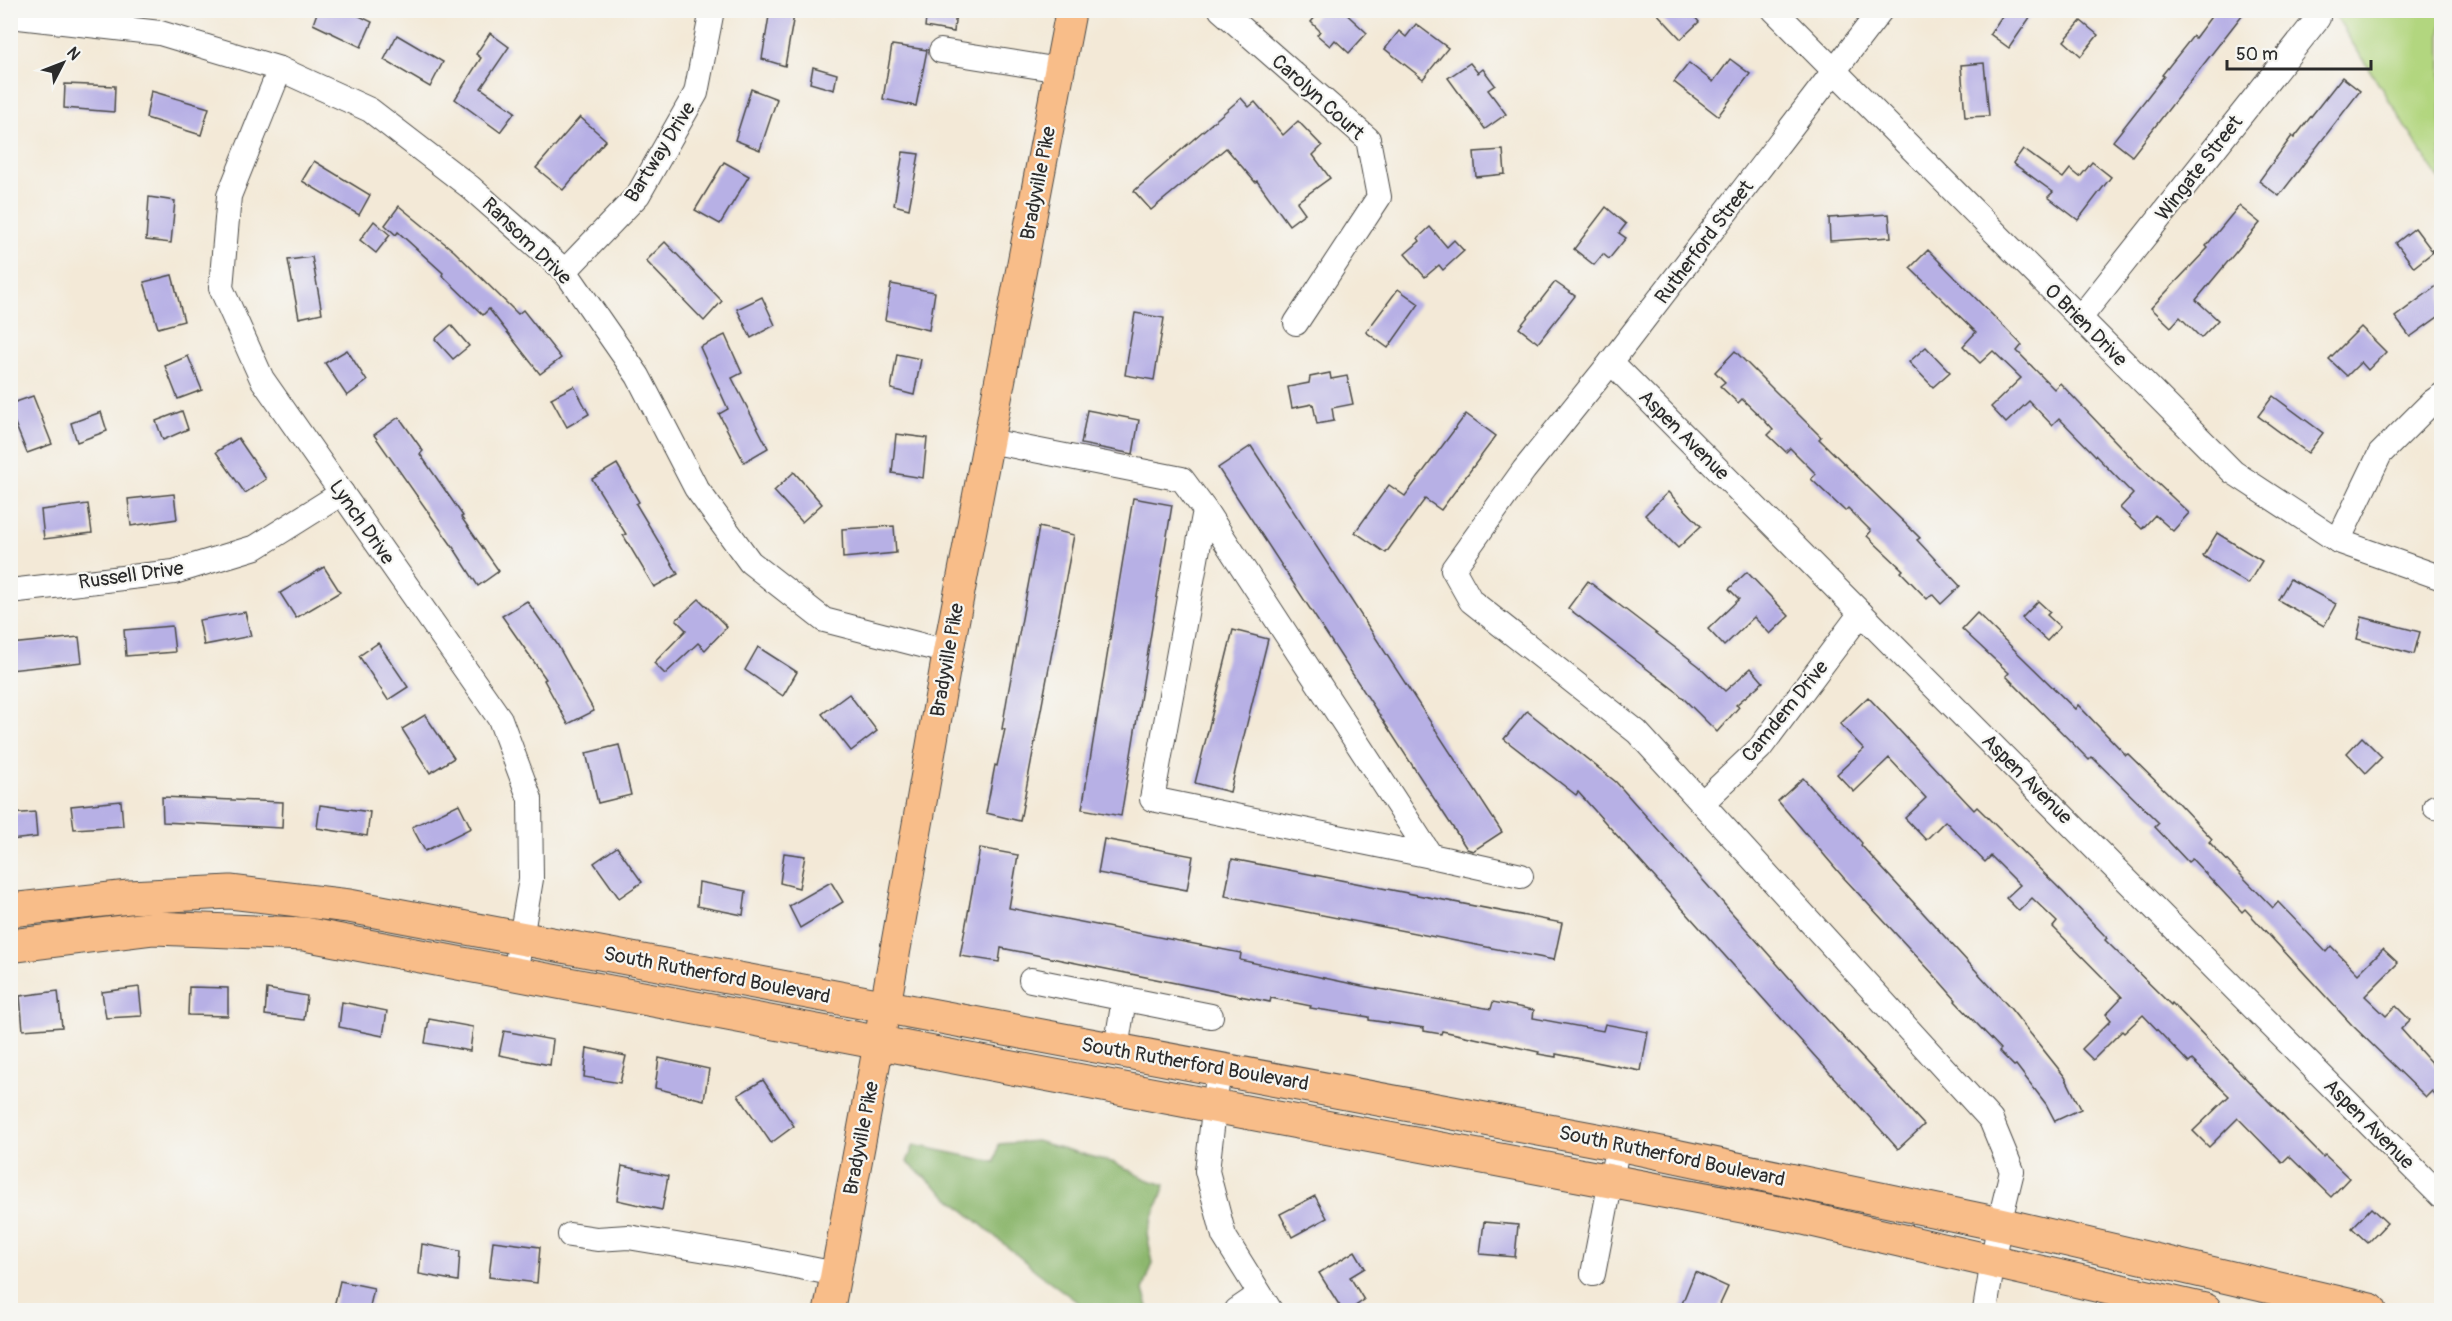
<svg xmlns="http://www.w3.org/2000/svg" width="2452" height="1321" font-family="Pangolin,sans-serif">
<style>
.green{fill:#b2d67f;stroke:#6e8055;stroke-width:1.5}
.forest{fill:#8db76e;stroke:#5c714c;stroke-width:1.5}
.building{fill:#b7b0e5}
.lines{fill:none;stroke-linecap:round;stroke-linejoin:round}
.minor-casing{stroke:#494845;stroke-width:26}
.major-casing{stroke:#494845;stroke-width:32}
.highway-casing{stroke:#494845;stroke-width:35}
.minor{stroke:#fff;stroke-width:24}
.major{stroke:#f8bd89;stroke-width:30}
.highway{stroke:#f8bd89;stroke-width:33}
.labels{text-anchor:middle;dominant-baseline:central;stroke-width:4.5;stroke-linejoin:round;paint-order:stroke}
.street-label{font-size:20px;fill:#2b2b2b;stroke:#f6f6f2}
</style>
<rect width="100%" height="100%" fill="#f6f6f2"/>
<filter id="ink" filterUnits="userSpaceOnUse"><feTurbulence type="fractalNoise" baseFrequency=".0167" numOctaves="2"/><feDisplacementMap in="SourceGraphic" scale="12" xChannelSelector="R" yChannelSelector="G"/><feConvolveMatrix kernelMatrix="1 2 1 2 8 2 1 2 1" color-interpolation-filters="sRGB"/></filter>
<filter id="wash" filterUnits="userSpaceOnUse"><feTurbulence type="fractalNoise" baseFrequency=".008" numOctaves="4" result="noise"/><feDisplacementMap in="SourceGraphic" scale="24" xChannelSelector="R" yChannelSelector="G"/><feGaussianBlur stdDeviation="1.35" result="paint"/><feColorMatrix in="noise" values="0 0 0 0 0 0 0 0 0 0 0 0 0 0 0 0 0 1.4 0 .05"/><feComposite in="paint" operator="in"/></filter>
<g filter="url(#wash)">
<rect width="100%" height="100%" fill="#f3e9d7"/>
<!-- green -->
<polygon class="green" points="2332,11 2441,11 2441,182"/>
<!-- forest -->
<polygon class="forest" points="1036,1141 1115,1163 1146,1179 1165,1185 1147,1234 1153,1263 1143,1290 1149,1310 1088,1310 1036,1271 907,1162 914,1145 995,1162 999,1144"/>
<g id="blocks">
<!-- building -->
<g class="building">
<polygon points="318,10 347,10 372,22 361,47 313,24"/>
<polygon points="770,10 794,15 785,66 762,59"/>
<polygon points="927,10 956,10 954,32 925,27"/>
<polygon points="1321,10 1342,10 1367,33 1349,53 1335,40 1330,46 1317,35 1320,31 1311,22"/>
<polygon points="1654,10 1689,10 1699,22 1681,39"/>
<polygon points="2006,10 2035,10 2009,48 1990,34"/>
<polygon points="2216,10 2246,10 2132,156 2113,141 2164,76 2162,75 2193,36 2195,38"/>
<polygon points="2081,21 2098,35 2081,56 2064,41"/>
<polygon points="1416,24 1448,48 1423,79 1385,49 1399,31 1406,37"/>
<polygon points="490,33 509,47 481,88 515,112 500,132 455,99 481,58 476,54"/>
<polygon points="397,35 443,62 430,87 384,60"/>
<polygon points="892,45 927,50 916,106 883,99"/>
<polygon points="1730,59 1750,74 1718,116 1674,82 1689,63 1713,82"/>
<polygon points="1470,63 1478,73 1483,69 1495,85 1488,90 1506,114 1485,129 1448,78"/>
<polygon points="1984,63 1989,116 1965,117 1961,65"/>
<polygon points="813,67 837,74 834,90 810,83"/>
<polygon points="2342,77 2360,91 2279,196 2259,181 2292,136 2294,138"/>
<polygon points="65,84 115,86 114,112 64,108"/>
<polygon points="751,89 777,99 760,150 735,140"/>
<polygon points="151,91 209,108 201,135 146,118"/>
<polygon points="1241,98 1249,107 1255,102 1283,135 1298,121 1322,146 1313,155 1330,178 1297,202 1305,213 1289,225 1257,181 1255,182 1226,148 1151,210 1134,191"/>
<polygon points="580,117 606,140 563,190 536,168"/>
<polygon points="2023,149 2063,178 2070,169 2080,177 2092,162 2111,177 2078,220 2048,197 2053,192 2013,163"/>
<polygon points="1503,150 1505,174 1476,177 1474,152"/>
<polygon points="903,152 919,154 909,209 894,205"/>
<polygon points="314,161 370,195 359,215 302,181"/>
<polygon points="724,162 749,176 720,224 695,210"/>
<polygon points="149,197 175,201 171,243 146,240"/>
<polygon points="399,206 454,251 518,314 523,310 561,358 540,374 489,309 483,315 442,275 443,273 398,232 396,235 385,225"/>
<polygon points="2239,206 2260,223 2196,300 2218,320 2201,338 2180,317 2171,327 2151,308 2208,248 2206,246"/>
<polygon points="1606,207 1626,224 1619,233 1626,238 1609,259 1603,254 1594,265 1574,249"/>
<polygon points="1889,214 1891,237 1830,241 1829,218"/>
<polygon points="374,221 390,235 376,253 360,240"/>
<polygon points="1430,227 1447,247 1454,240 1464,251 1443,270 1439,265 1425,277 1405,254 1420,241 1418,238"/>
<polygon points="2415,228 2433,252 2414,267 2396,243"/>
<polygon points="665,242 722,301 704,321 646,261"/>
<polygon points="1928,250 2022,345 2017,351 2054,389 2060,383 2139,466 2189,513 2173,531 2155,515 2142,529 2120,508 2133,494 2059,418 2052,425 2029,401 2006,423 1991,407 2021,378 1993,351 1980,363 1963,346 1976,332 1910,268"/>
<polygon points="312,257 322,313 299,318 288,260"/>
<polygon points="172,275 184,321 158,328 144,282"/>
<polygon points="1555,282 1575,296 1538,343 1519,328"/>
<polygon points="2442,282 2442,314 2410,337 2395,317"/>
<polygon points="891,284 935,292 929,330 885,320"/>
<polygon points="1398,289 1419,304 1388,348 1366,332"/>
<polygon points="762,297 775,325 751,338 737,309"/>
<polygon points="1135,313 1164,318 1154,380 1125,375"/>
<polygon points="451,325 469,346 453,359 435,339"/>
<polygon points="2361,327 2386,352 2368,370 2361,362 2347,376 2329,359"/>
<polygon points="725,335 742,373 732,378 768,448 744,462 719,414 728,409 700,347"/>
<polygon points="1926,347 1950,372 1933,387 1909,362"/>
<polygon points="347,350 367,381 347,396 325,363"/>
<polygon points="1735,351 1821,437 1819,439 1920,538 1917,540 1960,586 1941,604 1932,594 1927,599 1901,572 1903,570 1867,536 1871,531 1848,508 1845,511 1811,479 1816,474 1790,448 1786,452 1768,435 1773,430 1764,420 1742,399 1738,403 1720,386 1725,382 1715,372"/>
<polygon points="897,354 921,359 914,395 891,389"/>
<polygon points="188,356 202,390 178,399 165,366"/>
<polygon points="1330,373 1331,379 1347,376 1353,404 1332,408 1334,421 1317,424 1313,404 1292,408 1288,387 1309,383 1310,377"/>
<polygon points="574,386 589,414 567,427 551,398"/>
<polygon points="33,396 52,444 27,453 10,411 10,404"/>
<polygon points="2273,396 2323,433 2308,453 2258,416"/>
<polygon points="1087,410 1139,420 1133,454 1081,444"/>
<polygon points="182,411 188,429 163,440 156,421"/>
<polygon points="101,412 107,431 77,442 71,423"/>
<polygon points="1466,414 1496,436 1441,510 1425,499 1386,553 1355,532 1389,485 1405,496"/>
<polygon points="399,417 423,451 420,454 463,516 461,517 499,571 478,586 455,550 374,435"/>
<polygon points="896,434 927,438 923,478 892,473"/>
<polygon points="238,438 266,479 245,493 216,452"/>
<polygon points="1251,446 1502,832 1473,851 1467,849 1218,468"/>
<polygon points="617,464 639,502 636,504 678,574 654,587 623,535 626,534 592,479"/>
<polygon points="794,472 822,504 802,522 774,491"/>
<polygon points="1668,492 1701,526 1678,548 1645,515"/>
<polygon points="174,494 177,519 131,526 128,499"/>
<polygon points="1133,498 1172,505 1121,816 1082,809"/>
<polygon points="88,504 92,533 44,539 41,510"/>
<polygon points="894,526 896,553 843,558 842,529"/>
<polygon points="1039,527 1074,535 1020,821 986,813 995,765 997,766 1005,729 1002,729 1007,699"/>
<polygon points="2217,533 2262,561 2248,584 2203,556"/>
<polygon points="324,567 340,592 296,618 280,593"/>
<polygon points="1747,572 1789,616 1770,634 1754,617 1724,646 1708,629 1739,599 1729,589"/>
<polygon points="2290,579 2336,604 2324,626 2278,600"/>
<polygon points="1588,581 1699,666 1725,691 1751,668 1763,682 1736,705 1739,707 1717,732 1677,692 1568,608"/>
<polygon points="699,599 727,627 705,650 698,643 665,674 654,663 686,630 676,620"/>
<polygon points="527,601 557,644 594,711 568,724 544,680 546,679 502,616"/>
<polygon points="2038,601 2050,612 2047,615 2060,627 2047,641 2022,618"/>
<polygon points="245,612 251,636 204,645 199,620"/>
<polygon points="1977,613 2075,709 2078,705 2126,755 2128,754 2179,804 2212,839 2209,842 2273,908 2278,902 2326,952 2331,946 2358,974 2383,949 2398,963 2365,996 2386,1016 2396,1006 2410,1020 2401,1029 2442,1075 2442,1101 2432,1091 2426,1097 2352,1025 2245,909 2242,912 2192,859 2188,862 2155,827 2159,823 2092,757 2089,760 2006,676 2009,673 1962,629"/>
<polygon points="2362,617 2420,632 2414,654 2357,639"/>
<polygon points="172,626 175,652 126,656 124,630"/>
<polygon points="1233,630 1268,639 1230,792 1195,783"/>
<polygon points="79,637 82,662 10,670 10,644"/>
<polygon points="378,643 408,687 388,700 359,656"/>
<polygon points="758,647 797,672 783,696 745,670"/>
<polygon points="849,694 877,731 851,751 822,714"/>
<polygon points="1868,697 1974,810 1977,807 2063,892 2107,938 2105,940 2171,1005 2172,1003 2323,1157 2325,1155 2349,1178 2331,1197 2289,1156 2282,1163 2238,1118 2209,1147 2193,1131 2229,1096 2192,1060 2189,1063 2143,1015 2124,1033 2122,1031 2093,1060 2082,1049 2111,1020 2106,1014 2122,997 2053,927 2057,922 2032,898 2019,911 2006,898 2020,885 1991,856 1985,862 1945,821 1926,840 1905,818 1926,798 1889,758 1854,792 1837,774 1864,749 1840,724"/>
<polygon points="1527,711 1616,782 1809,1000 1924,1125 1898,1149 1578,792 1576,795 1504,739"/>
<polygon points="425,715 454,758 430,773 402,729"/>
<polygon points="2362,737 2382,757 2366,773 2347,753"/>
<polygon points="619,745 631,795 598,803 586,753"/>
<polygon points="1803,778 1862,843 1861,845 2010,1008 2065,1077 2081,1109 2055,1121 2046,1104 2016,1065 2014,1066 1999,1051 2001,1049 1955,1001 1956,1000 1934,975 1843,877 1778,801"/>
<polygon points="162,797 283,802 282,828 163,822"/>
<polygon points="121,801 123,826 74,829 71,806"/>
<polygon points="459,804 471,828 425,851 412,827"/>
<polygon points="320,805 370,812 367,836 317,828"/>
<polygon points="35,812 37,837 10,840 10,814"/>
<polygon points="1104,839 1193,856 1187,890 1098,873"/>
<polygon points="617,847 642,882 619,898 594,863"/>
<polygon points="980,848 1018,855 1009,908 1241,953 1240,960 1362,986 1491,1009 1493,1002 1534,1010 1533,1018 1603,1031 1605,1024 1648,1032 1641,1071 1556,1054 1556,1057 1538,1054 1539,1052 1442,1031 1441,1034 1424,1031 1424,1028 1369,1020 1369,1017 1310,1008 1311,1006 1271,998 1270,1002 1001,948 999,962 960,956"/>
<polygon points="784,853 805,856 799,888 780,883"/>
<polygon points="1232,859 1562,923 1554,960 1225,896"/>
<polygon points="699,882 746,891 743,915 697,906"/>
<polygon points="831,882 843,902 800,928 789,906"/>
<polygon points="139,987 142,1016 106,1018 102,992"/>
<polygon points="189,987 228,988 228,1016 188,1015"/>
<polygon points="267,989 307,996 304,1020 265,1015"/>
<polygon points="58,991 62,1027 23,1030 20,996"/>
<polygon points="342,1002 387,1011 383,1036 339,1027"/>
<polygon points="429,1019 473,1027 470,1051 425,1043"/>
<polygon points="504,1031 553,1040 550,1065 499,1055"/>
<polygon points="587,1048 626,1056 620,1083 584,1077"/>
<polygon points="659,1058 709,1069 704,1100 655,1088"/>
<polygon points="763,1080 794,1126 771,1143 738,1095"/>
<polygon points="622,1166 668,1176 662,1210 617,1200"/>
<polygon points="1315,1196 1327,1218 1292,1237 1280,1214"/>
<polygon points="2371,1208 2387,1223 2368,1243 2352,1228"/>
<polygon points="1484,1222 1518,1225 1515,1257 1480,1254"/>
<polygon points="493,1241 540,1247 537,1283 489,1277"/>
<polygon points="422,1244 460,1251 458,1281 419,1274"/>
<polygon points="1355,1251 1365,1268 1350,1277 1364,1300 1348,1311 1343,1311 1319,1273"/>
<polygon points="1695,1272 1728,1287 1717,1311 1679,1311"/>
<polygon points="340,1281 374,1288 369,1311 333,1311"/>
</g>
</g>
</g>
<g filter="url(#ink)">
<use href="#blocks" fill-opacity="0" stroke="#494845" stroke-width="1.5"/>
<g class="lines">
<defs>
<g id="minor">
<polyline points="1221,10 1368,139 1379,197 1296,323"/>
<polyline points="1774,10 2233,472 2338,541 2442,578"/>
<polyline points="1881,10 1611,362 1524,470 1453,569 1471,601 1637,732 1991,1120 2012,1171 1999,1224 1985,1310"/>
<polyline points="10,16 160,33 280,69 370,110 470,187 565,271 638,376 696,488 750,562 824,620 948,652"/>
<polyline points="941,51 1060,70"/>
<polyline points="280,69 229,196 221,288 262,379 500,719 530,799 531,879 515,974"/>
<polyline points="565,271 638,195 696,93 712,10"/>
<polyline points="2080,318 2318,18"/>
<polyline points="1611,362 2442,1197"/>
<polyline points="989,441 1182,479 1205,510 1431,856 1152,799 1205,510"/>
<polyline points="2338,541 2380,454 2432,402 2442,395"/>
<polyline points="10,591 174,572 256,547 342,493"/>
<polyline points="1702,803 1760,748 1861,613"/>
<polyline points="2435,807 2442,808"/>
<polyline points="1431,856 1521,876"/>
<polyline points="1031,980 1211,1016"/>
<polyline points="1116,1049 1124,999"/>
<polyline points="1219,1067 1207,1171 1224,1236 1270,1310"/>
<polyline points="570,1235 597,1239 628,1237 755,1258 836,1274"/>
<polyline points="1593,1274 1618,1144"/>
<polyline points="1237,1310 1259,1295"/>
</g>
<polyline id="major" points="829,1310 879,1042 948,652 1071,10"/>
<g id="highway">
<polyline points="10,910 129,897 230,892 349,906 1618,1144 1999,1224 2370,1310"/>
<polyline points="10,946 154,928 304,934 1790,1215 2205,1310"/>
</g>
</defs>
<!-- minor casing -->
<use href="#minor" class="minor-casing"/>
<!-- major casing -->
<use href="#major" class="major-casing"/>
<!-- highway casing -->
<use href="#highway" class="highway-casing"/>
<!-- minor -->
<use href="#minor" class="minor"/>
<!-- major -->
<use href="#major" class="major"/>
<!-- highway -->
<use href="#highway" class="highway"/>
</g>
</g>
<g class="labels">
<!-- street labels -->
<g class="street-label">
<text transform="translate(1318 97) rotate(42)">Carolyn Court</text>
<text transform="translate(660 152) rotate(-58)">Bartway Drive</text>
<text transform="translate(2199 168) rotate(-52)">Wingate Street</text>
<text transform="translate(1038 183) rotate(-79)">Bradyville Pike</text>
<text transform="translate(527 241) rotate(44)">Ransom Drive</text>
<text transform="translate(1704 242) rotate(-53)">Rutherford Street</text>
<text transform="translate(2086 325) rotate(45)">O Brien Drive</text>
<text transform="translate(1684 435) rotate(45)">Aspen Avenue</text>
<text transform="translate(362 522) rotate(55)">Lynch Drive</text>
<text transform="translate(131 575) rotate(-8)">Russell Drive</text>
<text transform="translate(947 660) rotate(-80)">Bradyville Pike</text>
<text transform="translate(1785 711) rotate(-51)">Camdem Drive</text>
<text transform="translate(2027 779) rotate(45)">Aspen Avenue</text>
<text transform="translate(717 975) rotate(11)">South Rutherford Boulevard</text>
<text transform="translate(1195 1064) rotate(10)">South Rutherford Boulevard</text>
<text transform="translate(2369 1124) rotate(45)">Aspen Avenue</text>
<text transform="translate(861 1138) rotate(-79)">Bradyville Pike</text>
<text transform="translate(1672 1156) rotate(12)">South Rutherford Boulevard</text>
</g>
</g>
<!-- margin -->
<rect width="2452" height="1321" fill="none" stroke="#f6f6f2" stroke-width="36"/>
<!-- north arrow -->
<g transform="translate(63 63) rotate(48)" stroke="#f6f6f2" stroke-width="4.5" paint-order="stroke">
<path d="M0-4.5L10 22L0 15L-10 22Z" fill="#2b2b2b"/>
<text y="-9" font-size="16" font-weight="bold" text-anchor="middle" fill="#2b2b2b">N</text>
</g>
<!-- scale -->
<path d="M2227 60v9h144v-9" fill="none" stroke="#2b2b2b" stroke-width="3"/>
<text x="2236" y="60" font-size="18" fill="#2b2b2b" stroke="#f6f6f2" stroke-width="4.5" paint-order="stroke">50 m</text>
</svg>
